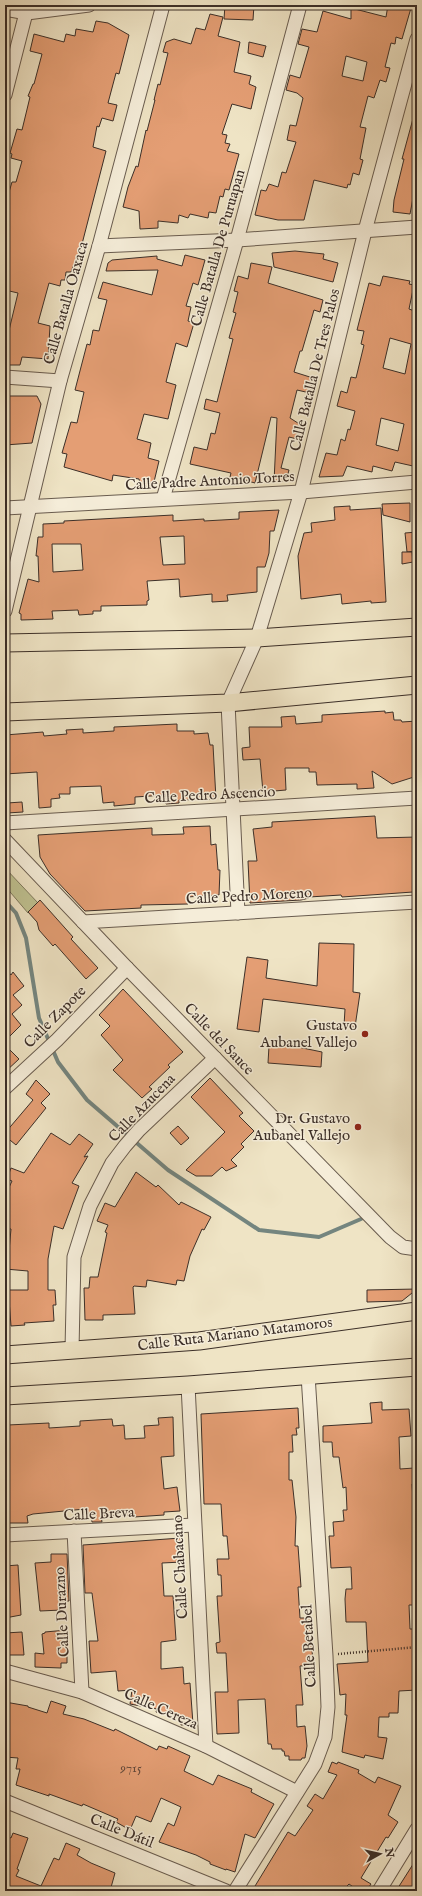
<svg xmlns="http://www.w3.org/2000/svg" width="422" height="1896" font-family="'IM FELL English',serif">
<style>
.green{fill:#bfc291;stroke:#7e785c}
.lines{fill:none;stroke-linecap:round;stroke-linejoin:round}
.stream{stroke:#74857f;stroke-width:4}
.building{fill:#e49e74;stroke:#3c2f28;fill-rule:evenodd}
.minor-casing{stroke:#695c4f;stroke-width:15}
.major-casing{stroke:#3c2f28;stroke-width:19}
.path{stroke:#3c2f28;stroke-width:2.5;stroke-dasharray:1 2;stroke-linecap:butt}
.minor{stroke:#f5edd9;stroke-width:13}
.major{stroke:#efe4c5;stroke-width:17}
.poi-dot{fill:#8f2418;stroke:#f5edd9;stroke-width:1.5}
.labels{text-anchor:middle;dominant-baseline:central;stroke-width:3;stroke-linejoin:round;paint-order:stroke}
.number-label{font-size:13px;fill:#664b3b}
.street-label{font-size:15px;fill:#3c2f28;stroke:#f5edd9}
.poi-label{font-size:15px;fill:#3c2f28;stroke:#f5edd9;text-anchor:end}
</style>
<rect width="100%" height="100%" fill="#efe4c5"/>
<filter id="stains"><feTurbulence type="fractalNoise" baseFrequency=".005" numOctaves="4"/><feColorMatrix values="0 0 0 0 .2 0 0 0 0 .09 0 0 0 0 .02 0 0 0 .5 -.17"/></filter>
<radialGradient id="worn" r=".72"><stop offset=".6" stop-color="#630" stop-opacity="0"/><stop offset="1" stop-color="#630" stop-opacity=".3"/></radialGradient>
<!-- green -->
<polygon class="green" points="5,868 38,903 28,913 5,886"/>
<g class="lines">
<!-- stream -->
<polyline class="stream" points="5,901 16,913 26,938 39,1018 58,1062 87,1100 168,1170 259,1230 319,1237 361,1219"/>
</g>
<!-- building -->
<g class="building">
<polygon points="225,5 254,5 253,20 224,19"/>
<path d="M388,5H409V7L411,8L402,39L396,37L395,44L391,43L385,67L390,68L386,82L380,80L374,98L368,96L360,127L366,128L360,159L363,160L359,175L353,173L350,185L348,184L347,188L314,180L304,220H278L255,215L261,190L266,191L269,184L278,187L282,172L286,173L296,142L287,140L290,125L296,126L303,98L297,93L286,90L290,75L300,78L309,47L298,44L302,29L317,32L323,11L351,19V8L386,17ZM346,56L367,62L363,81L342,76Z"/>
<polygon points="210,14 223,17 218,36 240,42 234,72 251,76 249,84 256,87 251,109 232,104 222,134 227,135 225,143 230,144 227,151 239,154 229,190 225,189 223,197 220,196 216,213 209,212 208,218 190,214 188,218 179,215 178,223 158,221 158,228 140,229 139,211 123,207 128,187 136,166 138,167 146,130 147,131 155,100 154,100 158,84 160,85 168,53 163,52 166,42 174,39 191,44 196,28 205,30"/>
<polygon points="96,21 108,23 129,35 119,74 116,73 108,103 117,105 113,121 102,118 99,127 97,126 93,147 106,151 82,244 76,265 74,264 71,272 66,272 65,280 61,280 60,286 49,283 38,323 50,326 48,359 22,357 20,365 5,365 5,347 18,293 5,290 5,206 12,182 16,182 22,161 11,158 12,154 10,153 17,129 22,130 30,97 28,96 33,84 34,84 42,54 30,51 34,34 64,42 66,34 75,36 76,29 93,32"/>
<polygon points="249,42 266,46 263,57 248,53"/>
<polygon points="414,115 417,116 417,198 413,198 410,214 393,212 394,200 404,159 402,159"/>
<polygon points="295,251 324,254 323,259 338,263 333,282 274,267 272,253"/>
<polygon points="185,255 205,260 198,285 193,283 186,306 191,307 188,321 194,323 187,347 176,343 166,382 176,385 168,419 144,414 137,439 151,443 148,458 159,461 153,486 141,487 139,479 113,475 112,481 64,467 67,454 62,453 71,422 77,423 84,392 75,390 87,344 90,345 93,330 99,331 107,300 98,298 103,282 152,295 158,270 106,271 108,263 112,260 157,256 157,259 182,266"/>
<polygon points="251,263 272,267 268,283 323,300 320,312 314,310 302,351 300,351 294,372 313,378 310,393 297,390 290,418 301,425 297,439 289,437 281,468 289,470 286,481 274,482 277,418 271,417 255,483 244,480 242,484 238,484 229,481 231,473 190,464 194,447 207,450 211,433 215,434 220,413 204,409 206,399 217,402 233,339 229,338 236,313 233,312 238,292 234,291 238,276 248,279"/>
<path d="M383,276L410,281L409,284L414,285L409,309L417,312V451L413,466L395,462L392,471L373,466L372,472L347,466L343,476L319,477L326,453L337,455L341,439L345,441L348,429L350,430L355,411L337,406L341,391L347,393L351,377L356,378L364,345L361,344L364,331L357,330L369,283L380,286ZM390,338L411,344L405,374L383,368ZM381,418L404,424L398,451L376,445Z"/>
<polygon points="5,396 37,396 41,404 32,443 5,445"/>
<polygon points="410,503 410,522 383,515 382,504"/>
<polygon points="350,506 350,510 381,508 386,602 371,603 371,601 342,604 341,594 301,599 298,556 304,533 312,532 311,523 335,520 334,507"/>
<path d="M279,510L274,531H270L269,553L265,567H257V592L227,595L228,601L212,602V594L180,597L179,579L147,581L149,600L147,601V605L101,606V611H93V614L79,615L78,610L52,611L53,619L21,620V614L19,613L28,579L39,582L38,556H36L38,537H43V524L64,523V521L173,515V521L204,519V521L239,519V512ZM184,536L185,564L163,565L160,537ZM52,544H81L83,570L53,572Z"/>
<polygon points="417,532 417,551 407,552 405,533"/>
<polygon points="402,552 412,552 413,562 402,564"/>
<polygon points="385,711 385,713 393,712 394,720 401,720 402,722 417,721 417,776 392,784 372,771 374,788 357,789 357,784 317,785 316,772 309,772 309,768 285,768 286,790 263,792 260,759 243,760 242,748 250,747 249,727 282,727 281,717 295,716 296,724 322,722 322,715"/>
<polygon points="177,724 177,731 194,731 194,734 208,733 210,745 213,745 216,799 179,800 179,803 166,804 166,795 135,797 135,804 114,806 114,802 103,803 101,786 70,787 70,794 59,794 60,798 51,799 51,807 39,808 37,772 5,774 5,735 43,732 44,736 67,734 66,730 83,729 83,733 114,731 114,727"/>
<polygon points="22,802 23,812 7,813 7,803"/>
<polygon points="375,816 377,838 417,837 417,882 413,883 413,892 342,897 341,895 309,897 309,898 301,900 250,903 248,861 257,861 253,829 272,827 272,822"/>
<polygon points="210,826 211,845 216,844 218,870 220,870 219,895 187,897 188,904 141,905 141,908 85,911 50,874 40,857 38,835 152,828 152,835 184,834 183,827"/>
<polygon points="40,900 73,937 71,939 98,968 86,979 55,944 53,946 39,930 37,922 28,912"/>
<polygon points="319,943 354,944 353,992 360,993 355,1027 344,1026 345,1009 263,999 259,1032 237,1029 247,957 268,960 266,978 317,986"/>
<polygon points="5,968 11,975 13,972 24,986 13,995 22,1005 12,1014 21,1025 5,1041"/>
<polygon points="123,989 183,1052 168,1065 170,1067 149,1087 152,1089 142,1098 113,1070 123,1060 101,1035 110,1026 99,1015"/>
<polygon points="5,1045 19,1059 5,1072"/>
<polygon points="269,1046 293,1046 322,1052 321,1067 268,1063"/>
<polygon points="210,1078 243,1113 239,1116 254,1131 241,1144 244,1147 231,1160 237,1166 226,1171 222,1167 212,1176 196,1176 186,1170 225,1132 191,1097"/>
<polygon points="36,1080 50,1094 41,1103 46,1108 16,1145 5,1136 5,1133 33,1100 26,1094"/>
<polygon points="178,1126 189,1138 181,1145 170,1133"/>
<polygon points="51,1133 70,1145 79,1134 93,1144 84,1157 88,1156 72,1183 79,1186 63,1229 54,1226 48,1259 48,1290 55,1290 56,1305 53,1305 54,1321 24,1323 25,1325 11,1326 9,1300 5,1301 5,1290 28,1290 28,1271 5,1269 5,1251 9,1251 11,1229 5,1228 5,1196 12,1181 7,1179 11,1168 24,1173"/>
<polygon points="136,1172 156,1187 158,1185 179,1205 181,1202 211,1217 204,1230 202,1229 190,1256 184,1281 177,1280 176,1285 147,1280 146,1287 134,1286 133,1287 135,1314 103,1315 103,1320 85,1320 84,1288 89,1288 90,1277 98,1277 107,1233 105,1232 108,1225 97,1221 105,1203 115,1207"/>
<polygon points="417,1289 402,1301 367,1302 367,1290"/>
<polygon points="382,1402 382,1410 409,1409 411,1436 399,1437 400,1469 414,1468 414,1484 412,1484 414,1515 416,1515 417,1523 417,1595 414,1595 415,1605 409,1605 410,1629 417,1629 417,1690 399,1691 398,1713 389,1713 389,1717 379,1717 378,1737 387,1738 383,1759 365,1755 364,1758 342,1752 347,1715 345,1715 346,1694 340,1695 337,1664 368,1662 366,1622 346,1622 345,1599 346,1589 352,1589 351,1567 331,1568 329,1536 334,1536 333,1522 344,1521 343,1510 347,1510 346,1487 343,1488 339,1457 333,1457 332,1442 323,1442 323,1426 372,1423 370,1403"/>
<polygon points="298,1408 299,1428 296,1428 297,1435 292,1435 293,1452 289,1452 289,1480 292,1480 296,1517 295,1546 298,1546 301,1587 298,1587 300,1618 310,1618 313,1665 300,1666 303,1705 296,1705 297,1727 305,1726 307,1746 305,1758 302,1758 301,1760 289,1760 289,1756 285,1756 284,1751 282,1751 282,1749 272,1749 271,1744 268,1744 265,1699 238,1700 239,1733 217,1734 215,1692 228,1692 226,1653 217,1653 216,1643 220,1642 217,1596 222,1596 221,1575 218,1575 217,1559 229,1559 227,1536 223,1536 221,1504 204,1504 201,1414"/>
<polygon points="173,1417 174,1456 161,1457 164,1489 177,1487 180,1511 164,1512 164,1515 134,1517 133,1515 101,1516 102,1522 92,1522 91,1513 85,1513 85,1509 33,1514 27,1516 28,1523 6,1523 5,1439 7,1439 7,1435 9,1435 8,1425 49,1423 49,1428 80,1426 80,1421 112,1419 113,1426 124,1425 125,1439 145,1438 144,1426 159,1425 158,1418"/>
<polygon points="181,1538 182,1562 162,1563 164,1596 173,1596 176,1640 161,1642 161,1669 183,1667 184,1684 190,1683 193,1724 181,1725 180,1718 156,1712 157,1709 130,1704 132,1690 118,1691 116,1671 91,1673 89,1641 98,1641 92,1593 85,1593 83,1545"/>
<polygon points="51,1554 67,1554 69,1601 60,1601 62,1610 40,1611 35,1563 51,1562"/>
<polygon points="18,1565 21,1615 5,1618 5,1566"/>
<polygon points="67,1630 67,1663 61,1663 61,1668 35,1667 35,1653 44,1654 42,1634 45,1633 45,1632"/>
<polygon points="22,1632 24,1655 5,1655 5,1633"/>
<polygon points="51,1701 66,1706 63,1714 84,1719 114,1731 115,1729 157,1750 159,1746 167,1749 168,1746 190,1756 184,1771 213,1785 218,1775 252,1789 251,1792 274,1804 255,1838 245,1834 235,1872 226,1869 226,1870 210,1864 210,1862 196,1855 159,1842 168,1823 174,1826 181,1807 161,1798 151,1822 136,1816 130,1830 116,1822 118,1819 83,1804 82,1806 49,1794 49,1796 16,1785 20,1769 16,1769 18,1758 5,1757 5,1702 28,1706 28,1707 47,1713"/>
<polygon points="332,1762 337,1764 338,1762 359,1770 358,1773 375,1783 378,1777 401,1786 388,1815 398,1822 388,1838 386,1837 361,1878 371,1884 366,1891 359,1891 349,1884 342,1891 252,1891 288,1832 295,1836 313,1810 307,1806 315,1794 323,1799 337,1775 328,1772"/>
<polygon points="13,1833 28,1838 17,1869 19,1870 16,1876 41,1886 54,1858 59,1860 66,1843 80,1849 77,1855 91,1863 115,1873 110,1891 5,1891 5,1836 11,1838"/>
<polygon points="417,1858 417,1891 396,1891"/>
</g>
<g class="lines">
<defs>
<g id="minor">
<polyline points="5,9 27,13 89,5"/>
<polyline points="5,95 28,5"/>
<polyline points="99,246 237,240 417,227"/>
<polyline points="5,377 60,381"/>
<polyline points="163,499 237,240 300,5"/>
<polyline points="5,508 301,492 417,482"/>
<polyline points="5,611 60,381 99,246 163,5"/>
<polyline points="5,823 417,798"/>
<polyline points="5,840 127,968 390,1237 403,1247 417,1249"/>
<polyline points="238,913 228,703 257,638 301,492 365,231 417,39"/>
<polyline points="83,922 417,902"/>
<polyline points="5,1088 57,1040 127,968"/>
<polyline points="72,1350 74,1257 90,1206 112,1163 125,1146 139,1130 215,1058"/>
<polyline points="188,1385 206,1746"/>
<polyline points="74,1531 82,1692"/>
<polyline points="5,1535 194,1525"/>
<polyline points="5,1671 82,1692 206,1746 297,1792"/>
<polyline points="5,1801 226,1891"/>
<polyline points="235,1891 315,1764 325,1737 328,1707 326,1656 308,1375"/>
<polyline points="379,1891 417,1829"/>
</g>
<g id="major">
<polyline points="5,643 257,638 417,627"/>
<polyline points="5,712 228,703 417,685"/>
<polyline points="5,1355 199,1341 417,1311"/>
<polyline points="5,1396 188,1385 417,1367"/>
</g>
</defs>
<!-- minor casing -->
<use href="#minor" class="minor-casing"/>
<!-- major casing -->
<use href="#major" class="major-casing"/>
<!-- path -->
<polyline class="path" points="338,1654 417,1647"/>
<!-- minor -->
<use href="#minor" class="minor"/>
<!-- major -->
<use href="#major" class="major"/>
</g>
<!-- markers -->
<g class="poi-dot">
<circle cx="365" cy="1034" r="4"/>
<circle cx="358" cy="1127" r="4"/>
</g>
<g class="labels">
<!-- number labels -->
<g class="number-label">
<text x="131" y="1768">9715</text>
</g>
<!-- street labels -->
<g class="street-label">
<text transform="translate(218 248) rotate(-74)">Calle Batalla De Puruapan</text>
<text transform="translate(66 303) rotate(-74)">Calle Batalla Oaxaca</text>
<text transform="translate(315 370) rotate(-76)">Calle Batalla De Tres Palos</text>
<text transform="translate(210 481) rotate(-3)">Calle Padre Antonio Torres</text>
<text transform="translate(210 795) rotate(-3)">Calle Pedro Ascencio</text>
<text transform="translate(249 896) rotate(-3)">Calle Pedro Moreno</text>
<text transform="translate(55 1017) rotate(-45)">Calle Zapote</text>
<text transform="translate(219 1039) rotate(46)">Calle del Sauce</text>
<text transform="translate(142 1108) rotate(-46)">Calle Azucena</text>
<text transform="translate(235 1334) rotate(-7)">Calle Ruta Mariano Matamoros</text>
<text transform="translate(99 1514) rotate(-3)">Calle Breva</text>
<text transform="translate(180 1567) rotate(-93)">Calle Chabacano</text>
<text transform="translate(62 1612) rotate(-93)">Calle Durazno</text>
<text transform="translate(309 1646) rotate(-93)">Calle Betabel</text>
<text transform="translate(161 1709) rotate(24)">Calle Cereza</text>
<text transform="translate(122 1831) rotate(22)">Calle Dátil</text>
</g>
<!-- poi labels -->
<g class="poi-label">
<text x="357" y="1025">Gustavo<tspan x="357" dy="17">Aubanel Vallejo</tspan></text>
<text x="350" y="1118">Dr. Gustavo<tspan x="350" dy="17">Aubanel Vallejo</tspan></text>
</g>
</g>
<!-- margin -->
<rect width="422" height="1896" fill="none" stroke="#efe4c5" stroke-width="20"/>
<rect x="6" y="6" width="410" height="1884" fill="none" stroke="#3c2f28" stroke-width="2"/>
<rect x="10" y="10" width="402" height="1876" fill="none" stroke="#3c2f28"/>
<!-- north arrow -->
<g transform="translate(380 1854) rotate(82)" stroke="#f5edd9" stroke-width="3" paint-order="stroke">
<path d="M0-3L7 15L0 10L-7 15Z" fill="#3c2f28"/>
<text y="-6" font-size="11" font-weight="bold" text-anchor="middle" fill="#3c2f28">N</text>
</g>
<rect width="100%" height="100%" filter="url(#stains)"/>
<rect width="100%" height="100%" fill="url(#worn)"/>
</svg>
